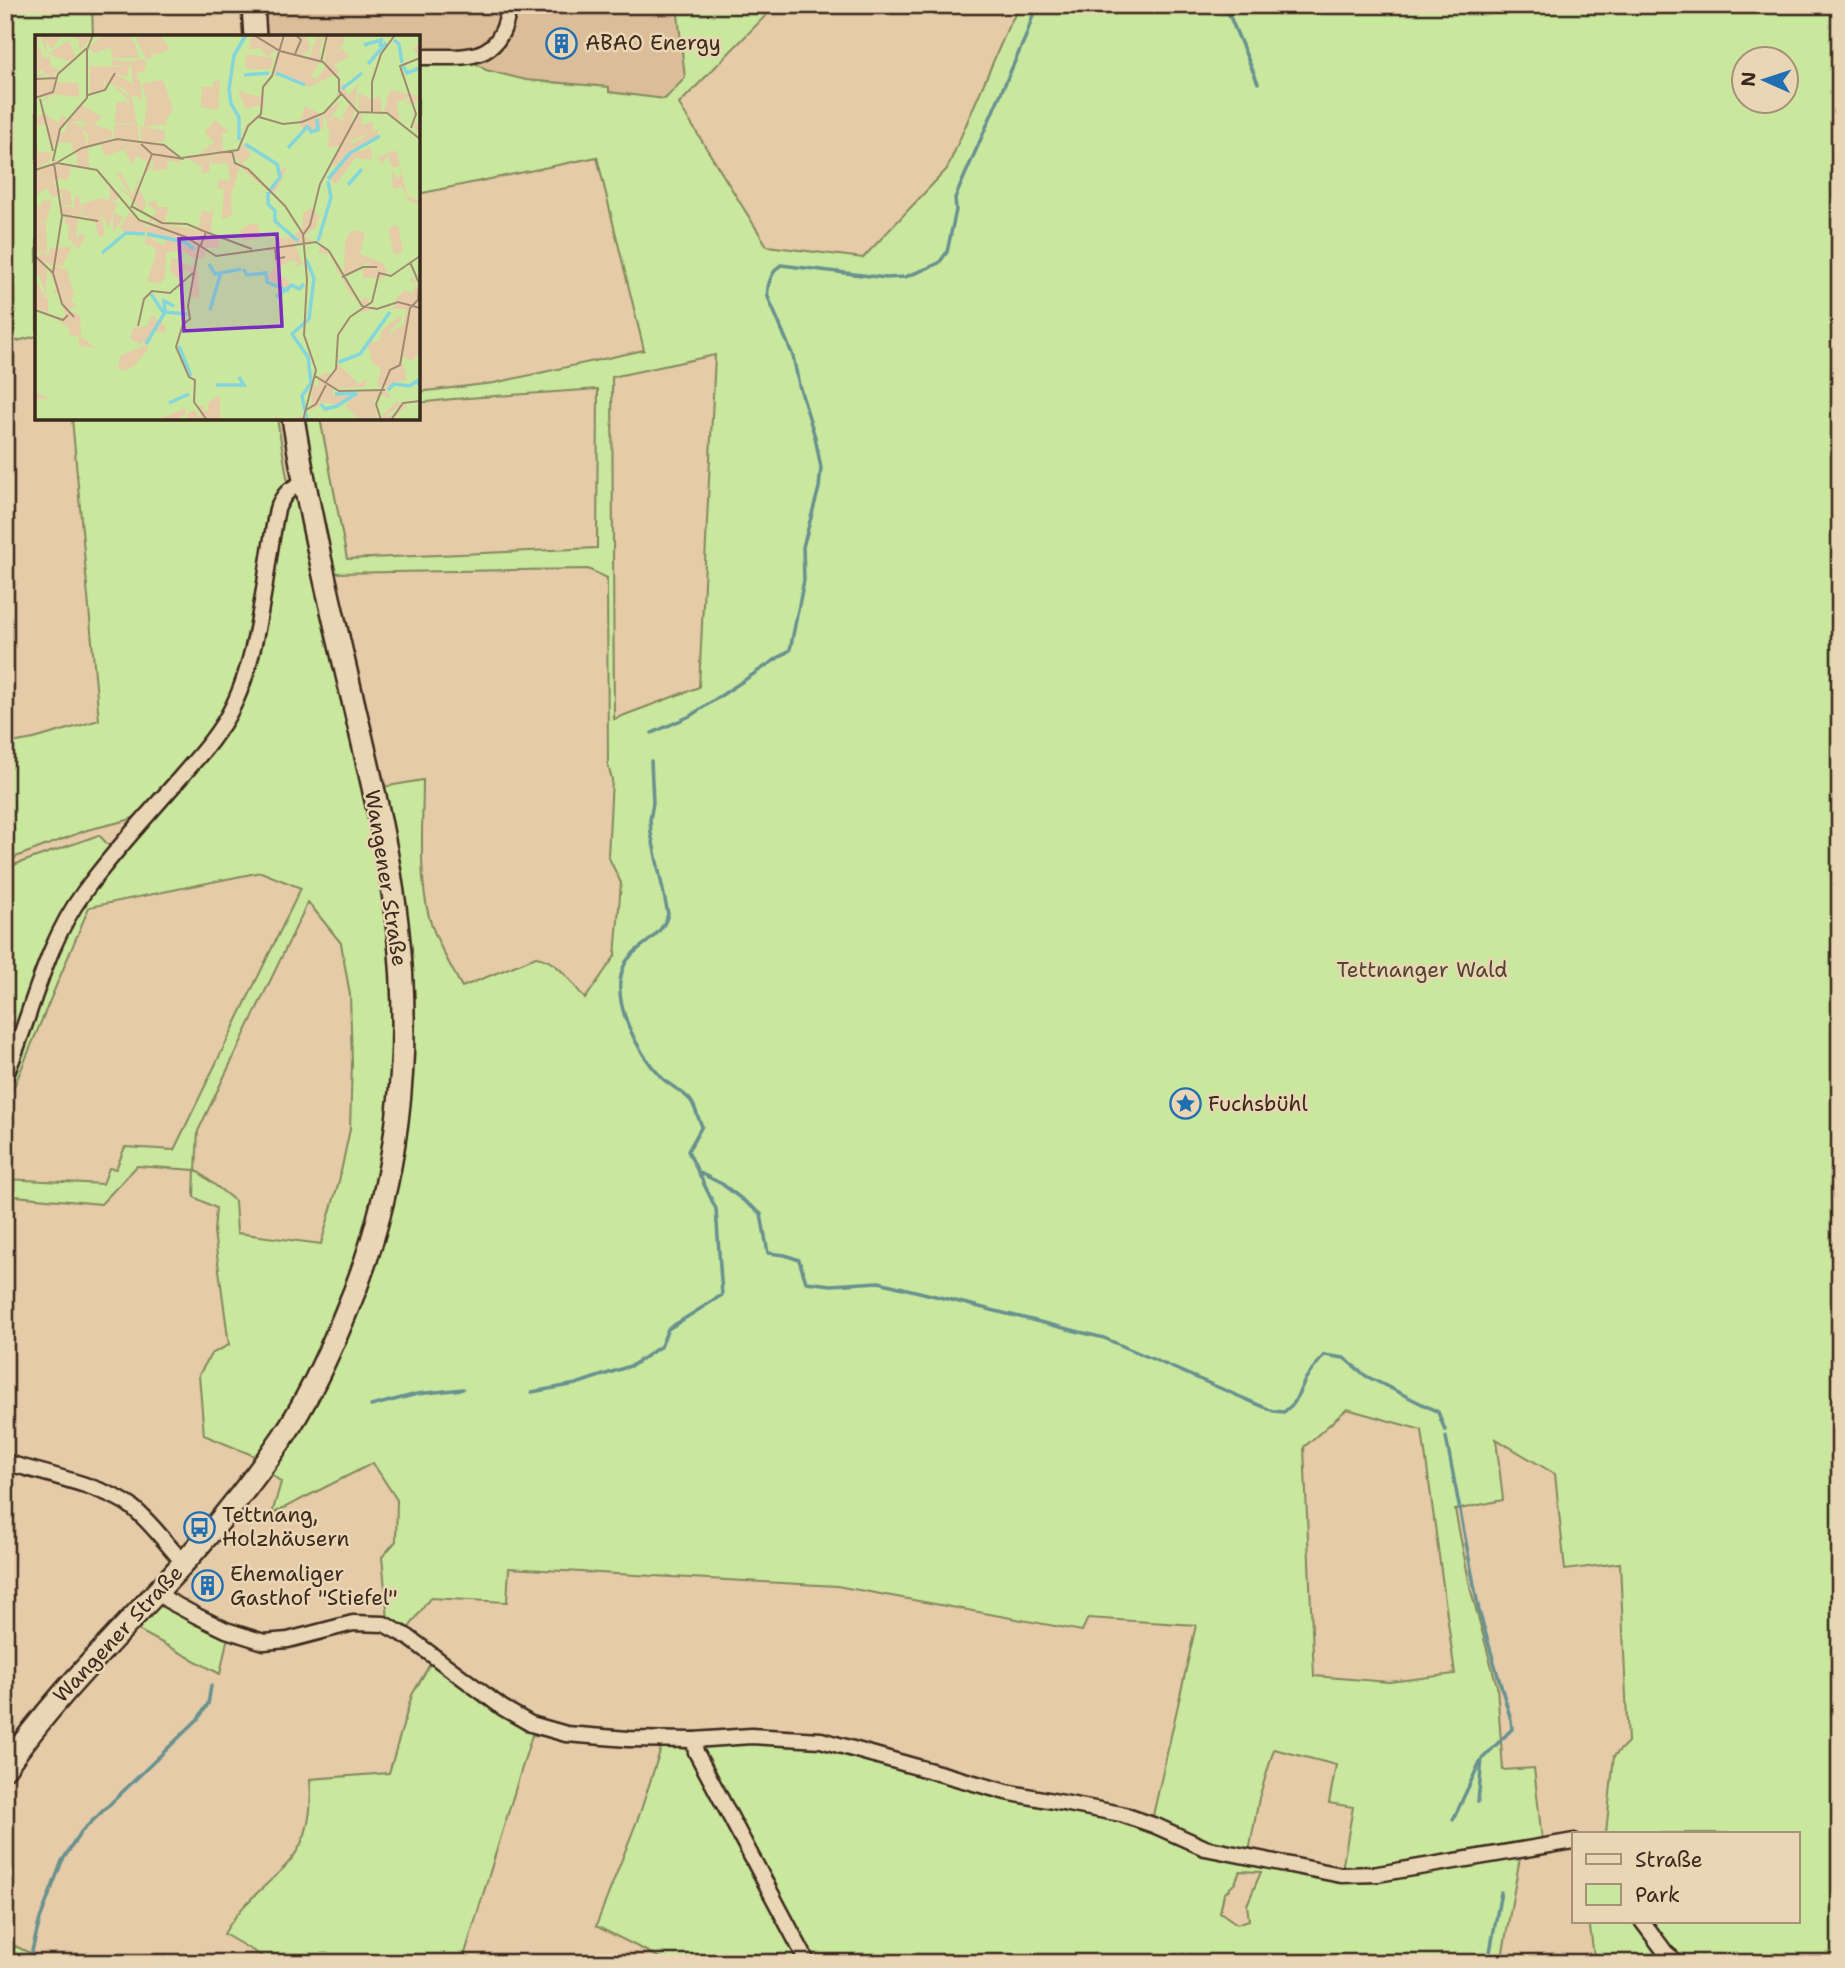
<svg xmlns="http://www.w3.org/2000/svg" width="1845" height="1968" font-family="'Shantell Sans',sans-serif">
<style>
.built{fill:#dbbd99}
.green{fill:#cae79e;stroke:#82885e;stroke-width:2;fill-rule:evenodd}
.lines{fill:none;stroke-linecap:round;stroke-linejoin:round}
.stream{stroke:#67918f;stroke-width:3.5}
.minor-casing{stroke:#3b2a1e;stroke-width:19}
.secondary-casing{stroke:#3b2a1e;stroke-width:26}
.minor{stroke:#ead6b4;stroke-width:14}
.secondary{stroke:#ead6b4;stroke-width:21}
.labels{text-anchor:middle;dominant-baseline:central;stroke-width:5;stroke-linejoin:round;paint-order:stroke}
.poi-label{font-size:21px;fill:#3b2a1e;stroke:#ead6b4;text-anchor:start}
.street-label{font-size:21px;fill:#3b2a1e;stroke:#ead6b4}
.park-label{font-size:21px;fill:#504631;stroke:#ead6b4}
.inset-river{fill:none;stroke:#84d6db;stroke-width:3.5}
.inset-road{fill:none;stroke:#a18b70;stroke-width:2}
.view{fill:#7b2cbf;fill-opacity:0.15;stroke:#7b2cbf;stroke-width:3.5}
.inset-edge{fill:none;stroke:#3b2a1e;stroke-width:3.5}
</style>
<rect width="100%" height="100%" fill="#e5cba7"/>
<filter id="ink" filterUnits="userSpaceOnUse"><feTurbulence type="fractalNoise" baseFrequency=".0143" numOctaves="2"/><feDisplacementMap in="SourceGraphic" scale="14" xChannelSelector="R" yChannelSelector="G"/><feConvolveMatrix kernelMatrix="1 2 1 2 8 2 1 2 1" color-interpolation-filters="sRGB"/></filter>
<g filter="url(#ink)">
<!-- built -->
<polygon class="built" points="263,5 677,5 685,78 665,99 608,92 608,87 526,80 486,70 475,63 418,63 418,37 265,37"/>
<!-- green -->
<g class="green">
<polygon points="5,5 92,5 93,37 37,37 37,336 5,344"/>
<path d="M677,5H776L679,104L767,246L863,258L947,169L1009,25L1021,5H1840V1963H1595L1589,1921H1798V1833H1606L1614,1756L1628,1742L1620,1563L1565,1570L1555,1474L1496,1439L1503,1500L1455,1510L1471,1591L1497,1686L1503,1770L1534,1768L1542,1840L1461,1854L1457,1864L1521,1852L1501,1963H812L703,1758L701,1746L707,1742L742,1740L811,1741L838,1747L983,1790L1126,1817L1206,1852L1250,1854L1246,1859L1264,1865L1333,1878L1342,1870L1353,1807L1329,1803L1336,1765L1274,1749L1259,1798L1249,1852C1209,1847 1188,1837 1152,1820L1196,1625L1088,1618L1082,1631L837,1586L509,1568L507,1602L430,1598L408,1629L388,1619L382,1557L396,1541L397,1500L373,1463L272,1514L281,1482L269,1472L315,1398L341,1348L370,1280L390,1204L405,1122L411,1072L404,925L396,862L382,787L423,780C423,824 418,874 429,917C436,941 450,965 462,987L536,957C558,960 572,983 585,999L615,956L621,883L608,856L612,779L608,766L607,578L588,569L331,573L301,418H320L347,559L597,548L598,389L453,399L418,403V392L494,383L644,350L597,157L418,194V63H475L486,70L526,80L609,87V92L665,99L685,78ZM1744,60H1786V102H1744ZM715,355L699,687L614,719L612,377ZM1347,1409L1422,1430L1455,1674L1389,1682L1314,1676L1304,1447ZM1240,1871L1261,1872L1247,1905L1249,1920L1237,1924L1220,1912L1224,1894L1235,1883Z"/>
<polygon points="72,418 277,418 288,483 246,656 219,725 144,813 128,820 87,830 5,861 5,744 34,739 99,720"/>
<path d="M298,491L366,790L391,942L394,1069L382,1164L360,1254L313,1366L287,1413L257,1457L204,1435L199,1375L211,1354L229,1345L214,1232L216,1208L194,1197L195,1170L137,1166L101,1204L5,1195V1179L103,1184L109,1168L116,1169L125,1147L174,1150L301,888L261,872L89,907L5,1108V1085L14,1064L47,966L85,894L236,708L285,501ZM308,902L341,943L350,995L352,1063L350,1129L339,1181L321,1244L237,1233L235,1201L196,1170L198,1131Z"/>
<polygon points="99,835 111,848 59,925 5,1067 5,868"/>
<polygon points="167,1595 229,1631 220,1674 136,1629"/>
<path d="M433,1659L561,1737L532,1735L462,1963H262V1956L224,1934C261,1869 318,1874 310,1779L389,1773L412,1695Z"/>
<polygon points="662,1745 677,1745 690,1752 802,1963 670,1963 596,1926 640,1813"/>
<polygon points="15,1946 51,1963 7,1963"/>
</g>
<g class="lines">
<!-- stream -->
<g class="stream">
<polyline points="1225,5 1258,83"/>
<path d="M652,733L690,716L790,650L804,580L803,547L819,488L821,468L815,437L799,385L793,356L768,297C766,286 772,271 781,265L886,278L905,277L923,270L939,263L947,252L956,210L955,198L1026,36L1034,12L1040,5"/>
<polyline points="698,1172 722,1184 761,1214 768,1253 785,1255 799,1260 806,1282 831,1285 879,1282 1104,1338 1273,1411 1284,1412 1294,1403 1306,1378 1324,1355 1344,1358 1366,1376 1438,1412 1445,1430"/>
<path d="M532,1392L576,1384L633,1365L661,1346L668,1329L722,1295L716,1209L688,1151L702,1126C698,1119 696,1108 691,1101C684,1092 670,1086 662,1078C638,1053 609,1001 624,966C631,947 661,941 668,914L651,833L650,820L653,802L651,761"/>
<polyline points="371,1406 417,1394 463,1389"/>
<polyline points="1446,1437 1479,1611 1511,1720 1512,1729 1482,1759 1478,1802"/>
<polyline points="1453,1820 1480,1762"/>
<polyline points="29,1963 40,1919 62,1861 81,1832 198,1719 208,1704 211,1686"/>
<polyline points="1488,1963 1501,1892"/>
</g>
<defs>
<g id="minor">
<path d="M418,57C465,56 502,66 509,5"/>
<path d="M5,1077C32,1015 43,948 84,892C113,852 147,816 180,778C199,756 220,733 233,706C260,652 265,570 277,509C283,496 289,486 305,484"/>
<path d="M5,1462C38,1472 107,1487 132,1507C151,1522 167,1545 184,1563"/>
<polyline points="158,1592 169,1601 197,1616 226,1630 264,1642 288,1640 353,1623 384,1624 408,1637 503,1708 531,1724 566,1734 628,1739 694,1740 751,1736 821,1740 1006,1792 1121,1814 1156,1826 1205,1848 1341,1875 1378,1874 1574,1841"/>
<polyline points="694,1740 696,1752 808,1963"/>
<polyline points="1642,1921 1666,1953 1678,1963"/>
</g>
<g id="secondary">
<polyline points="253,5 255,37"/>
<path d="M5,1768C49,1704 103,1650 156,1593C202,1544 245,1493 283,1437C308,1400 327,1358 344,1317C398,1193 413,1056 397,923C388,843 368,766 350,688C329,599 308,509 293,418"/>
</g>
</defs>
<!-- minor casing -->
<use href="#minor" class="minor-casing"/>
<!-- secondary casing -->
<use href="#secondary" class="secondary-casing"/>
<!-- minor -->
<use href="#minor" class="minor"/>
<!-- secondary -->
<use href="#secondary" class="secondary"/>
</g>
</g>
<!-- icons -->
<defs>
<symbol id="building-ring" viewBox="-11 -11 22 22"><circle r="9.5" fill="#ead6b4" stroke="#1f6fb2" stroke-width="1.5"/><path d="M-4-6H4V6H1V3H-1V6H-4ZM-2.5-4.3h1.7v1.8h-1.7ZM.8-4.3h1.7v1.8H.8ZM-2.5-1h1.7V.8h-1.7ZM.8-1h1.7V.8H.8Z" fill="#1f6fb2"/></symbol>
<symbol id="sight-ring" viewBox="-11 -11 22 22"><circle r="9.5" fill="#ead6b4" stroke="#1f6fb2" stroke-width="1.5"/><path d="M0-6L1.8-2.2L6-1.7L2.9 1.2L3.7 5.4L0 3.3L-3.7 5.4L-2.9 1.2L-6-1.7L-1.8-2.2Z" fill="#1f6fb2"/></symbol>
<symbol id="bus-ring" viewBox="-11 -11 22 22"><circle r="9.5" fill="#ead6b4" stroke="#1f6fb2" stroke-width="1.5"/><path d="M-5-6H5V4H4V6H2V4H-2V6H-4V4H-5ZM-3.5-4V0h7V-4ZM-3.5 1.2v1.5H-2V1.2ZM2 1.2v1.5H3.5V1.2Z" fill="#1f6fb2"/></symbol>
</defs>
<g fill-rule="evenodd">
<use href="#building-ring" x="544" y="26" width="35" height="35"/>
<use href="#sight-ring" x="1168" y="1086" width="35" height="35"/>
<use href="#bus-ring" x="182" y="1510" width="35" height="35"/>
<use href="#building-ring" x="190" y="1568" width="35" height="35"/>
</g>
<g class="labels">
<!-- poi labels -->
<g class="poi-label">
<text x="585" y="43">ABAO Energy</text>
<text x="1208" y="1104">Fuchsbühl</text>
<text x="222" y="1515">Tettnang,<tspan x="222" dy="24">Holzhäusern</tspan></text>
<text x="230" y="1574">Ehemaliger<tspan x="230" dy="24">Gasthof "Stiefel"</tspan></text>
</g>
<!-- street labels -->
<g class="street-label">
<text transform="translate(386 878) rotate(81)">Wangener Straße</text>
<text transform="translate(118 1634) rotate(-47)">Wangener Straße</text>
</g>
<!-- park labels -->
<g class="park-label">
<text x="1422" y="970">Tettnanger Wald</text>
</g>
</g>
<!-- overview -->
<g transform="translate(35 35)">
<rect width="385" height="385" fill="#e5cba7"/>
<path d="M0,0H5L12,19L11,5L16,14L28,0L43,4L45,15L58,0H67L54,12L59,18L96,6V0H108L101,4L112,25L118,21L110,0L119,20L135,14L125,0H216L214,15L224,13L232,21L242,15L237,40L254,41L274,52L305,37L299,30L315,21L306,13L296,22L309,8L308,0H385V8L378,13L385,23L381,25L385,28V85L378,92L385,97V167L372,160L361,115L343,122L346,129L353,121L357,133L365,131L366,141L361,143L357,134L358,154L367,152L374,166L385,170V259L378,242L374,245L381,249L378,257L374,260L377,257L368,256L360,265L365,267L355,274H372L368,291L358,295L356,303L355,296L367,284L365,281L347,295L344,307L332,306L338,329L346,333L342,352L351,350L350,354L323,357L315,364L311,372L326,385H269L266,380L260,385H243L241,380L238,385H186L184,360L174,367L172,376H167L170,371H163L166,385L159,375L153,378L151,385H140L151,379V373L122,385H0V365L14,363L0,357V275L5,276L0,272L13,278V263L7,261L14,259L9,258L7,256L0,244V233L11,258L12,235L8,229L10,227L18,231L14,236L21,254L17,258H23L31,282L20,283L34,293L35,300L44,302V311L61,313L46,302L45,280L33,275L42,270L35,265L39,260L32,235L18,230L28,231L36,212L15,213L13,220L6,217L3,222L0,221L5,216L12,218L11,189L0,188H11L17,166L7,165L6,171L0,170V162L11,153L18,163L27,158L26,169L37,171L35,155L21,154L19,147L24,143L32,146L36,132L20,129L19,135V129L26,128L18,124L17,128L6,133V136L5,138L0,144L6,135L0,134L17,124L16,117H4L3,122L0,63L13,60L6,67L18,60L22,43L0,44V39L7,34L9,39H1V43L14,39L13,43L21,42L18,39L27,36L16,32L14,21L9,24L5,12L1,14L6,31L0,16L5,4ZM34,5L40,21L35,27L13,19ZM99,5L104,23H77L76,13ZM211,19L239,23L235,35L210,33ZM105,24L112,26L109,37L101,38L107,53L101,55L106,54L108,64L104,65L103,60L96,63L77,48L71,51L68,37L70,55L55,59V31L90,32L77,30V25L95,27L92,42L79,38L98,49L95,27ZM128,45L138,73L130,87L134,89L109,92L112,67L107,48ZM179,46H185L183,75L166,72L167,52H178ZM22,47L43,48L44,62L19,59ZM308,47L313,61L323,49L320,72L307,58L301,61ZM76,48L91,55L98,67L105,106L78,102L80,89L96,90L100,89L80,88L81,68L91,66L94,71V66ZM229,49V71L225,82L213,90L209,105L210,93L213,88L223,82L228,69L211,74L203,56L225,62ZM355,55L385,61L378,70L371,68L376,62L362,67L364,87L349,76ZM324,58L337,65L345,61L347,77H339L338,70L337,77L323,75ZM307,66L292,89L289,80L284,81L282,83L288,81V94L276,97L273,92L257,106L268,94L264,89L270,71L285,79ZM314,69L320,74L314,95L320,80L327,78L326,90L338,87V97L316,105L318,117L300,131L297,128L305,111L292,113L295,97L291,91L299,81L311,87L307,82ZM46,70L67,82L59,90L76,95L77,103L53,111L47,92L55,86L49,88L41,75ZM42,77L47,86L35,87L47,90L35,92L46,91L53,100V110L45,112L44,106L45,113L53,112L54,132L42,131V115L38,116L36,107L22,108L24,98H29L34,85ZM9,79L24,88L27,79L31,83L18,113L11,88L3,92L1,81ZM180,85L194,97L187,98L188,116L179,117L183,111L177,117L165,118L179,107L170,98L173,92L181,98L174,92ZM105,91L130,96L129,107L112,108L131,110L148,129L132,125L133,134L117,136L119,127L115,126L116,133L109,140L112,126L101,121L97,130L90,116L94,113L70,121L65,108L82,104L107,109ZM343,94V102L321,117L316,109ZM208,109L206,114L198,117V118L204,116L210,110L216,119L207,130L198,119L199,126L203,130L213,133L235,155L245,143L244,135L252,132L242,155L237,157L252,172L205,132L196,160L197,180L187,184L189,155L182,153L184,145L195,146L192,128L177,129L176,119L174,138H166L165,144L167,131L151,123L165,119L200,115ZM336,112L337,124L320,123L301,149L295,145L299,133L316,119ZM81,138H86L98,160L104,142L102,159L106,155L111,171L107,176L81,148L98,163ZM75,148L84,164L76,165L82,168L79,178L88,182L78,198V178L74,193L65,176L70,199L64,202L60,187L48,184L55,181H48L46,169L67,163L75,165ZM40,161H44L47,183L39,180H34L43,183L41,205L46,198L50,202L44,214L33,203L34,191L29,188L31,181H26L25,170L39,173ZM120,165L124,172H134L129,188L117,184L118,191L112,188L122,176L112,169ZM179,167L176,198L183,200L185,212L171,213L170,222L162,224L164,263L155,261L157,237L148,234L143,244L135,237L137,223L143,224L142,234L145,227L157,232L161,225L147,215L131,218L130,242L125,249L112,246L121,220L120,212L110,209L111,201L130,211V205L111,198L113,190L156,205L119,192L120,187L163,195L167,175L176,178ZM276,173L284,181L281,192L269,201L279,207L260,210L268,229L253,234L264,228L258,225L240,234V216H219L240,211V204L257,202L265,207L260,201L265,194L254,177L267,194L268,178ZM94,178L112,191L110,198H91L85,192ZM215,189H222L226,203L207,206L205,196ZM363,190L368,216L360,220L354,200L355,192ZM321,195L330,198L325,219L348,228L353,240L348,239L349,243H328V233H332L335,226L314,239L309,238L310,209L314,198ZM287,209L297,220L320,263L326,266L331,262L335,268L338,264L334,272L340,274L324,278L329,273L315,258L294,219L283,218ZM239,233L256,249L253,255L232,243ZM117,280L130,291V298L118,296L111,309L107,306L105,310L95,303L98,293L112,291ZM111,310L114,313L99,331L88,336L83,333L85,321ZM302,328L324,349L332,343L330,352L298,354L297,359L319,361L302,370L288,367L276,376L277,350L284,351L283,342L292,337L296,340ZM271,0H284L291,5L290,32L282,44L276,41L288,21L284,20L288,4L282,1L274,23L267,19L273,18L275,12ZM385,317V385H356L372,371L369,368L357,380L351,381L366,369L362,366L343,385L339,366L346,360L354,363L355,359H350L358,348L372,345L366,321L377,326Z" fill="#cae79e" fill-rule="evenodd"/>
<path class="inset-river" d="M359,5L364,9L367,28M329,10L346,5L345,12M333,29L351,8M368,31L372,38L385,33M241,38L270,50M209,40L234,38M307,54L327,38M273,91L276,97L283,95L282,84M204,105V82L196,69L194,54L199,20L211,0M210,109L242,129L245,142L235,155M253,113L273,91M293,144L315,118L345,101M313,150L327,134M233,157V169L240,176V186L263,206M112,199L150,207L159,214M283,206L296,163L293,146M67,218L91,198L110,199M271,224L279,243L274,284L257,299L273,322L276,348L267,361L272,385M174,229L180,239L206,234M208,234L212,240L231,238L232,247L254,256M116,259L128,277M241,262L257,250L264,254L269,249M175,275L186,237M130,277L129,266L139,271M111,309L130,277L152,279M144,311L156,341M304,327L325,319L355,277M181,350H209L204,342M353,355L359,349L375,351L382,346L385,351M300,359L322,358M134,368L154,359M286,369L290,374L302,371L322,358"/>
<path class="inset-road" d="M219,0L245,16L288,27L304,44V56L323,77L352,78L385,104M260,19L266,5L261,0M286,27L292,0M0,44L22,43M53,60L70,55L80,38M0,63L18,57L23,39L52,13M5,64L18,116M337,77V47L346,19L360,0M224,82L248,89L267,87L289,78L307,58M376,93L381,79L365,31L385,23M106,109L117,119L149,124M197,116L200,128L213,134L250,171L268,199L272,245L269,300L281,335L268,385M18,126L25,94L52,63V15L58,0M23,127L47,113L82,104L129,110L146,123L203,115L213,91L226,79L228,52L237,41L249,0M19,128L27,181L18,238L27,269L39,282M0,135L22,128L62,135L104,185L151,202L181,221L281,207L294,216L327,271L342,274L363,267L385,273M96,171L127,188L152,189L171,197L165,212M96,173L117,119M27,180L63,186M171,197L217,214M268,200L275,190L285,149L324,77M164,211L153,271L155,284L148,289L141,312L154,342L160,345L159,367L172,385M240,212L241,224L250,222M0,221L18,238M307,242L328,232H342M0,275L28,285L33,280M103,291L109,264L117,256L135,258L158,238M280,341L304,356L350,355M290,348L301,334L303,300L315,282L337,267L344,238L356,241L385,221M271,375L281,369L291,350M346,385L341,369L355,335L365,330L375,273L383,265L384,248L375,227M356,385L368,368L385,366"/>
<path class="view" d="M242,199L247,291L149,296L144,204Z"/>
<rect width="385" height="385" class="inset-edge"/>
</g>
<!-- margin -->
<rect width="1845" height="1968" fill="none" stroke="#ead6b4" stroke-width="28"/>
<rect x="14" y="14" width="1817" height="1940" fill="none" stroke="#3b2a1e" stroke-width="2.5" filter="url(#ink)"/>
<!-- legend -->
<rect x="1572" y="1832" width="228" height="91" fill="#ead6b4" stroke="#a49178" stroke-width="2"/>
<rect x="1586" y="1854" width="35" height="10" fill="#ead6b4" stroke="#a49178" stroke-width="2"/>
<text x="1635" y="1867" font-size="21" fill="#3b2a1e">Straße</text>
<rect x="1586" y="1884" width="35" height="21" fill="#cae79e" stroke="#a49178" stroke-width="2"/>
<text x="1635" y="1902" font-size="21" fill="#3b2a1e">Park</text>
<!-- north arrow -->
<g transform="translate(1765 80) rotate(273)"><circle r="33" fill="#ead6b4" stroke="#a49178" stroke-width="2"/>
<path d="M0-5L12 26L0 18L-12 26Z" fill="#1f6fb2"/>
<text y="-10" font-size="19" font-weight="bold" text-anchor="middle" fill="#3b2a1e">N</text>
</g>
</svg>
